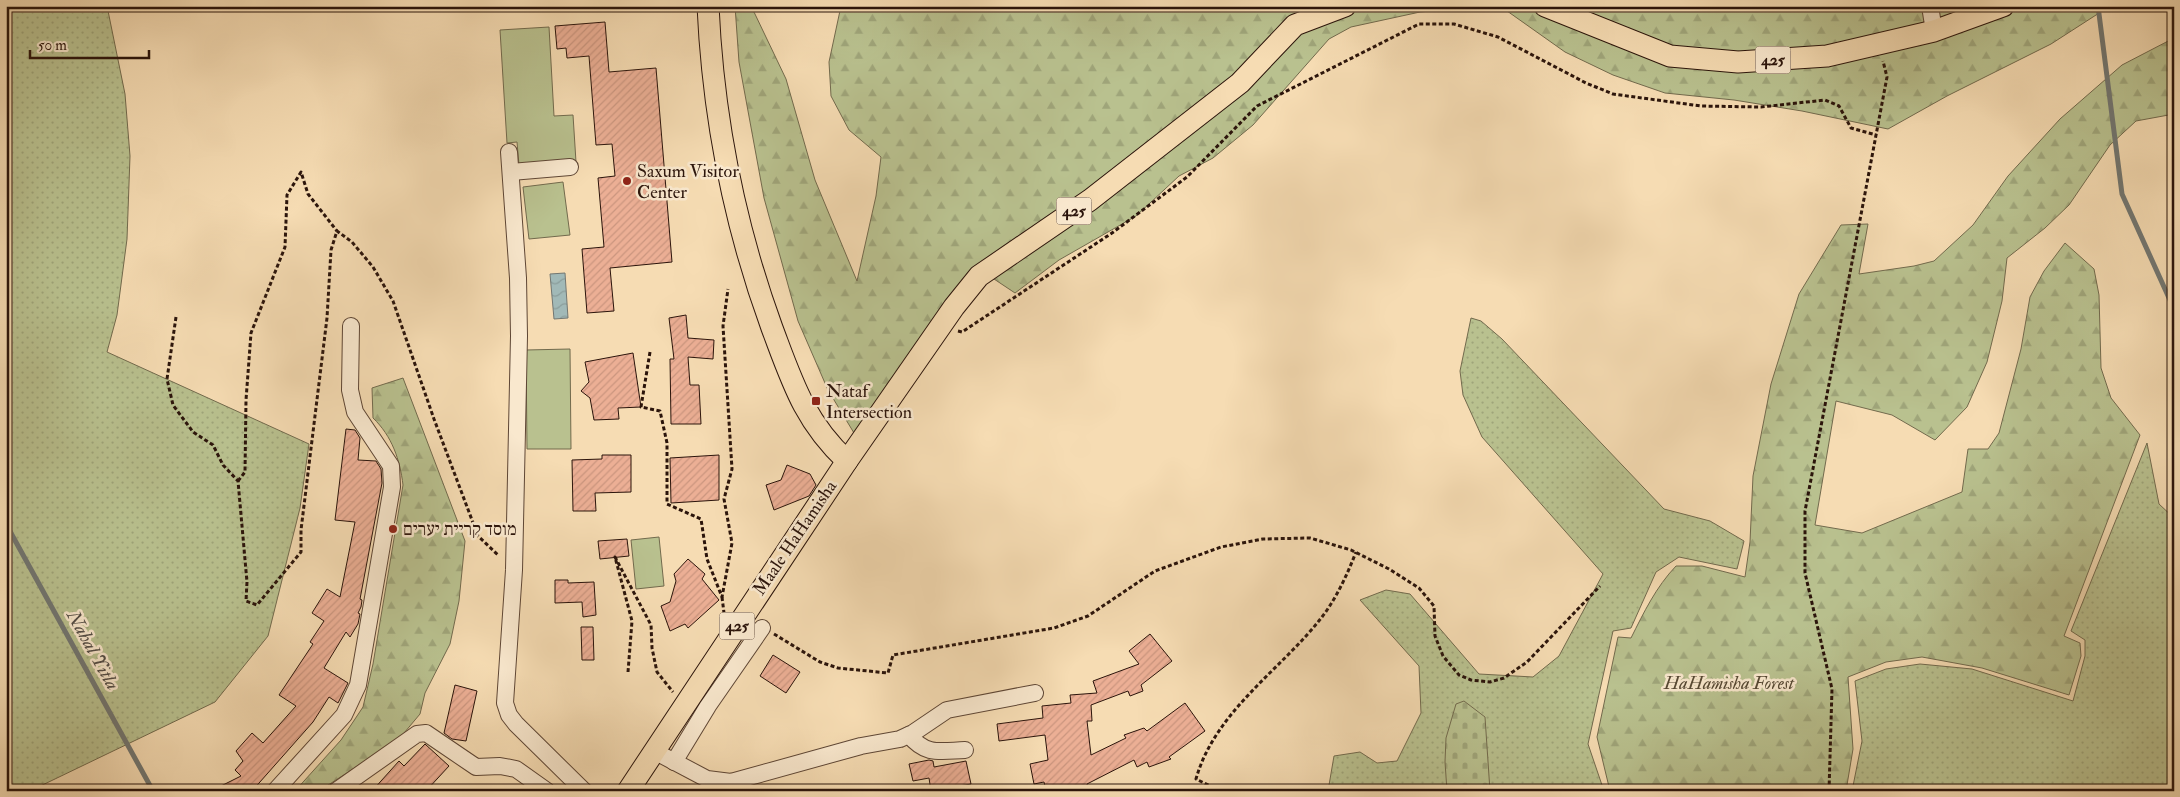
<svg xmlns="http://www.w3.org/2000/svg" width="2180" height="797" font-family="'IM FELL Double Pica','Frank Ruhl Libre',serif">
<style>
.grass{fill:url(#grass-dots);stroke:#726a4d}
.forest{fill:url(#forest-firs);stroke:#726a4d}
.cemetery{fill:url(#cemetery-stones);stroke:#726a4d}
.park{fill:#b9c18f;stroke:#726a4d}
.water{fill:url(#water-waves);stroke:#727772}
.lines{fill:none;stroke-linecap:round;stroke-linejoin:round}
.stream{stroke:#727772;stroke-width:5}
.building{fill:url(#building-hatch);stroke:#2b140b}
.minor-casing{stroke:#5e4635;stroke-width:18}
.major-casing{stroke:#2b140b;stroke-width:23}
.path{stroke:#2b140b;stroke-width:3;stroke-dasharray:4 2.5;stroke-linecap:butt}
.minor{stroke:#f9e8ce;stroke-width:16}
.major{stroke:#f6dcb3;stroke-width:21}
.poi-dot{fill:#8f2418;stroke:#f9e8ce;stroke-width:2}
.labels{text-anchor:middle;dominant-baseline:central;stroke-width:5;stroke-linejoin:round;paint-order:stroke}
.shield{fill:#f9e8ce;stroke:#695446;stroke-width:1}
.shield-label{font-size:16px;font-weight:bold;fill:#2b140b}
.poi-label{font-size:18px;fill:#2b140b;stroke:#f9e8ce;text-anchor:start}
.street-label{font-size:18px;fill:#2b140b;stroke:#f9e8ce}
.park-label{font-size:18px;font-style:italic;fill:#564833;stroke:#f9e8ce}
.water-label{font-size:19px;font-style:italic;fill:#544e47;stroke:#f9e8ce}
</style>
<defs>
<pattern id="grass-dots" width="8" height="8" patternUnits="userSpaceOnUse" patternTransform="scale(1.25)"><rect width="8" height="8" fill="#b9c18f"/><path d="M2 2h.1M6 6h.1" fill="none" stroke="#9fa57a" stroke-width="1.8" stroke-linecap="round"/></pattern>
<pattern id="forest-firs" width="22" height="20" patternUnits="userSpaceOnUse" patternTransform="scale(1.25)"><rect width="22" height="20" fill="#b9c18f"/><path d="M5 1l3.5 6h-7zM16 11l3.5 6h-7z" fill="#9fa57a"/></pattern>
<pattern id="cemetery-stones" width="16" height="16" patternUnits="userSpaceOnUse" patternTransform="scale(1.25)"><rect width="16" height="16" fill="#b9c18f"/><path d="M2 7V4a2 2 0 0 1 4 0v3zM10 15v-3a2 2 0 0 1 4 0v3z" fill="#9fa57a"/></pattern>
<pattern id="water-waves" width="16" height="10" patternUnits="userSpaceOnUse" patternTransform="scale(1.25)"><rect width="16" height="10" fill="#a1b9b7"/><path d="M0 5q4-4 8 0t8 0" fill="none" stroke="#8b9e9c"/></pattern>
<pattern id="building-hatch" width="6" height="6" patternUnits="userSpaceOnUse" patternTransform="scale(1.25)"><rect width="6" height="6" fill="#ecaf95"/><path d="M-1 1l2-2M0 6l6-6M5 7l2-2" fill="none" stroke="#cb967f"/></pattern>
</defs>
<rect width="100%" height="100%" fill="#f6dcb3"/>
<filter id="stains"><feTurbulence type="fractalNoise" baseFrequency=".004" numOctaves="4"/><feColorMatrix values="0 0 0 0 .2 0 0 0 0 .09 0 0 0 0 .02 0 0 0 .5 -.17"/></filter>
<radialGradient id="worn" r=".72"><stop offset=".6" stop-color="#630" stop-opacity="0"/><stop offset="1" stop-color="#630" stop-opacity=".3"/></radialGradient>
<!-- grass -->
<g class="grass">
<polygon points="6,6 107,6 125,94 130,156 127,239 117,315 107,352 309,444 300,508 268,636 215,702 30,791 6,791"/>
<polygon points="1471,318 1481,321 1502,339 1664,509 1710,521 1744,541 1737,569 1679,557 1656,572 1631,628 1613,631 1588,744 1604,791 1328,791 1334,756 1360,752 1377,763 1397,761 1421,713 1419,666 1360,600 1386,590 1410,594 1479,674 1533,677 1559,656 1603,574 1482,437 1463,395 1460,371"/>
<polygon points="2147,443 2159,504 2174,518 2174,573 2169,581 2174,581 2174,791 1852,791 1862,741 1855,681 1886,669 1920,664 1972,669 2073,701 2085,656 2085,640 2071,631"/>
</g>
<!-- forest -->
<g class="forest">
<polygon points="735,6 754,12 786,79 815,180 857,281 876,196 881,157 849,130 831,96 829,62 841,6 1486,6 1420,12 1351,27 1329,39 1253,125 1213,158 1179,176 1136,216 1059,260 1015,293 982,271 854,433 828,390 798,321 764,198 739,62"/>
<polygon points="1500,6 2110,6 2051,44 1947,96 1888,129 1802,111 1734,100 1665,93 1613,75 1565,52"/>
<path d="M2174,38V114L2136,121L2110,145L2069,205L2045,228L2007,258L2002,301L1987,362L1967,407L1935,440L1892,415L1836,401L1815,525L1862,533L1962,492L1968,449H1988L1999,433L2021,349L2030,297L2044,271L2065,243L2094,269L2099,295L2101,368L2111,398L2140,435L2064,636L2080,643L2081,656L2069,695L1982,668L1922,657L1886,662L1848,677L1853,749L1846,791H1788L1776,787L1744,788L1738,791H1610L1597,737L1618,637L1631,638C1644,612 1656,587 1676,566H1702L1745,577L1750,542L1753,476L1771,384L1799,294L1841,225L1868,224L1859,274L1914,266L1934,261L1973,225L2008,176L2060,119L2122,65Z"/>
<path d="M403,378L465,541L459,601L450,644L425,693L420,714L399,739L319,791H295L341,740L363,707L373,664L403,485C400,460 392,436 373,418L372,388Z"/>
</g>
<!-- cemetery -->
<polygon class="cemetery" points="1464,701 1485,717 1490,791 1447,791 1445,762 1446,738 1456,704"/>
<!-- park -->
<g class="park">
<polygon points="549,27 554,116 573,115 576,162 519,165 517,142 507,143 500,30"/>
<polygon points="563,182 570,235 529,239 523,187"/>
<polygon points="570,349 571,449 527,449 526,350"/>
<polygon points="659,537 664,586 636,589 631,540"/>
</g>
<!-- water -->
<polygon class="water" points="565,273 568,318 554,319 550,274"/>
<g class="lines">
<!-- stream -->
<g class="stream">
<polyline points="2098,6 2122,194 2174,309"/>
<polyline points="6,524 153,791"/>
</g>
</g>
<!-- building -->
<g class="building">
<polygon points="605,22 609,72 656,68 672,262 610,268 614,311 587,313 582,249 604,247 598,178 615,176 612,144 596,145 589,56 567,58 566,48 557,49 555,26"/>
<polygon points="686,315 688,338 714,340 713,359 688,357 690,385 699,385 701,424 671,424 670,359 674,359 669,318"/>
<polygon points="633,353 641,407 618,408 619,419 594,420 590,398 581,391 589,382 585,362"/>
<polygon points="346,429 355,430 360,438 358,460 376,461 381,469 382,483 360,599 362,600 361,607 358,613 360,614 358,624 350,637 346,632 324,668 348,683 338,703 329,697 313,722 252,791 211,791 241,776 235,770 243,761 236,751 252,733 263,743 296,706 279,695 313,644 310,642 324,621 312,613 327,589 340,597 355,522 335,520"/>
<polygon points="602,455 631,455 631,492 595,493 596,511 573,511 572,460 602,459"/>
<polygon points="719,455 719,500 671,503 670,458"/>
<polygon points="787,465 810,474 816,485 809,496 774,510 766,485 781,480"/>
<polygon points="627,539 629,556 600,559 598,541"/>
<polygon points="688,559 705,574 702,579 719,600 688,628 685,624 670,631 661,606 670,602 676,581 674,574"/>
<polygon points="555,580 568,580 568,583 594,582 596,615 583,617 582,602 555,603"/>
<polygon points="581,627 593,627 594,660 582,660"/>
<polygon points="1150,634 1172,661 1141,685 1143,691 1130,696 1128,691 1091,705 1092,721 1087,721 1091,755 1126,738 1124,735 1144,728 1147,731 1185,703 1205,731 1169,757 1171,759 1149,767 1147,762 1137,767 1134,760 1087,784 1088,791 1072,791 1071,786 1046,791 1044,782 1034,784 1030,764 1048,760 1045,735 999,741 997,724 1043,718 1042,706 1071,703 1070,695 1097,693 1093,681 1139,664 1129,651"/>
<polygon points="773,655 800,672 786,693 760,676"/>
<polygon points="455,685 477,691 466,741 452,739 444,733"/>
<polygon points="425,744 449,766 426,791 372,791 399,761 404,766"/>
<polygon points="929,760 933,761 934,767 966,761 971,784 931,791 929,778 913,781 909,764"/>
</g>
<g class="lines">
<defs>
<g id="minor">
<polyline points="1930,6 1934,31"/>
<polyline points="509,152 518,278 519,336 514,570 505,703 509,715 516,724 584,791"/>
<polyline points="511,172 570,167"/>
<path d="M909,735C926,756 940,751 965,750"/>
<polyline points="654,751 707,779 731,782 861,746 900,739 913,733 947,710 1035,693"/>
<polyline points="674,762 708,706 762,628"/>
<polyline points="275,791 344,715 358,685 392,487 391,466 355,412 350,390 351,326"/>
<polyline points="336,791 417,734 426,733 476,767 500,766 516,769 547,791"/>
</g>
<g id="major">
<path d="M708,6C713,116 734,224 772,328C792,381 804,421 847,461"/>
<polyline points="1545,6 1670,56 1738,62 1827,56 1934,31 2003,6"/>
<polyline points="628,791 847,461 954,307 979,276 1090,200 1240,83 1295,25 1345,6"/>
</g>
</defs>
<!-- minor casing -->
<use href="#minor" class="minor-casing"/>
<!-- major casing -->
<use href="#major" class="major-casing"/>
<!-- path -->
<g class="path">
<polyline points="176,317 167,379 173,405 193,432 213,445 223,465 238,481 247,582 246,601 257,605 301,552 301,530 327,318 331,250 337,231 352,242 373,267 393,301 434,419 478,536 499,556"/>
<polyline points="958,331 962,332 1112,233 1187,177 1257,106 1419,24 1454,24 1498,37 1586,83 1613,94 1701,106 1761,107 1825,100 1839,106 1851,128 1876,135"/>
<polyline points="650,352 641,407 660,411 667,443 667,504 701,519 707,559 722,597 732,543 724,499 732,469 723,326 728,289"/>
<polyline points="238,481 245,472 246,400 251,333 285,247 287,195 301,172 308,194 337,231"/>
<polyline points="722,597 724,613"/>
<polyline points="774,634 820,662 838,668 888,673 893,655 1054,628 1088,616 1155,571 1221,547 1263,539 1310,538 1351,550 1389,569 1419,588 1434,606 1435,636 1443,656 1459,675 1471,680 1490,682 1504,678 1527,662 1600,586"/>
<polyline points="628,672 632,621 615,557 651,625 652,648 657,672 673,692"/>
<path d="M1220,791L1196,779C1215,711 1281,670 1322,617C1337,597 1347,575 1356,552"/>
<polyline points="1829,791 1832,689 1805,573 1805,511 1887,77 1883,61"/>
</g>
<!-- minor -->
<use href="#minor" class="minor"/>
<!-- major -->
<use href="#major" class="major"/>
</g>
<!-- markers -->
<g class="poi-dot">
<circle cx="627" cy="181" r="5"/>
<rect x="811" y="396" width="10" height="10" rx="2.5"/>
<circle cx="393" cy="529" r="5"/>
</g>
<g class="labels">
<!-- shield labels -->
<g class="shield">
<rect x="1755.5" y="46.5" width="35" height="27" rx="4"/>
<rect x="1056.5" y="197.5" width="35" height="27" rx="4"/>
<rect x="719.5" y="612.5" width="35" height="27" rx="4"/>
</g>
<g class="shield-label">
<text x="1773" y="60">425</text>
<text x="1074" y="211">425</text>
<text x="737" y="626">425</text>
</g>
<!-- poi labels -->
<g class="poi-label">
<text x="637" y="171">Saxum Visitor<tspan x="637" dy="21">Center</tspan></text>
<text x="826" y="391">Nataf<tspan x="826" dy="21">Intersection</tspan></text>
<text x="403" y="529">מוסד קריית יערים</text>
</g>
<!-- street labels -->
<g class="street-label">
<text transform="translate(795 538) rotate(-56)">Maale HaHamisha</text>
</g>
<!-- park labels -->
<g class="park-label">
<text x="1729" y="683">HaHamisha Forest</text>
</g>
<!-- water labels -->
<g class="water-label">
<text transform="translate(93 650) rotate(61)">Nahal Yitla</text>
</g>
</g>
<!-- margin -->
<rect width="2180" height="797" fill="none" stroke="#f6dcb3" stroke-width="25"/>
<rect x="8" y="8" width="2165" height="782" fill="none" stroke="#2b140b" stroke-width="2.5"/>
<rect x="12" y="12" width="2155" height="772" fill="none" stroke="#2b140b"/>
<!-- scale -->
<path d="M30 50v8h119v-8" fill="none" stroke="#2b140b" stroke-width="2.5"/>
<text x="38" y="50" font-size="15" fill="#2b140b" stroke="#f9e8ce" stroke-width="4" paint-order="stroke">50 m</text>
<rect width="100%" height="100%" filter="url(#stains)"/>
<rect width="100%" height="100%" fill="url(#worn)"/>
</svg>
